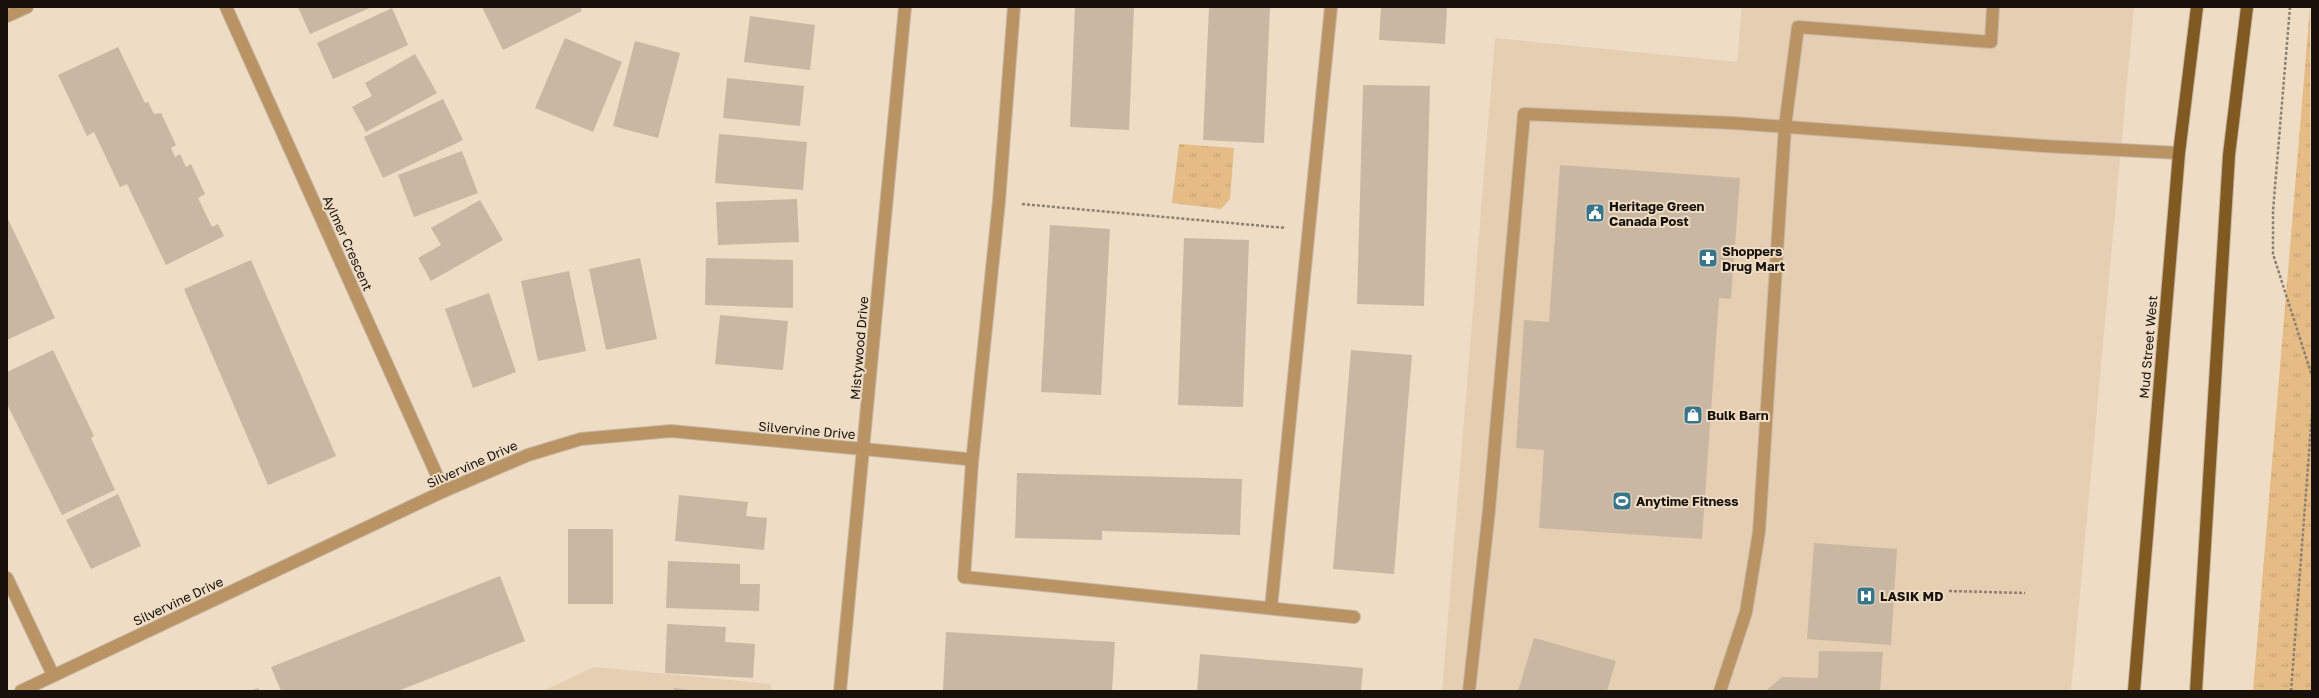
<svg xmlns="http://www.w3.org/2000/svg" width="2319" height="698" font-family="'Golos Text',sans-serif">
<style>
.built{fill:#e5ceb2}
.grass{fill:url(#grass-tufts)}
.building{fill:#c9b7a2}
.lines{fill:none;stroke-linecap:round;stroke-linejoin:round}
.service-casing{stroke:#c7b7a3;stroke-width:14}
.minor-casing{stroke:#c7b7a3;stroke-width:14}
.primary-casing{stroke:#c7b7a3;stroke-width:14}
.path{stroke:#8d8070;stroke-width:2.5;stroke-dasharray:3 2;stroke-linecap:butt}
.service{stroke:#b99364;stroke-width:12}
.minor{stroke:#b99364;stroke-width:12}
.primary{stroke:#815a21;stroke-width:12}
.labels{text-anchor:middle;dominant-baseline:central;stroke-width:4;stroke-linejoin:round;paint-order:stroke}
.poi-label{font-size:13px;font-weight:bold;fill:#171109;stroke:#eedcc5;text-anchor:start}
.street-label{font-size:13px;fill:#171109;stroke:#eedcc5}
</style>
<defs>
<pattern id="grass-tufts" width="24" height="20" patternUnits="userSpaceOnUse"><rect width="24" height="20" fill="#e5bb86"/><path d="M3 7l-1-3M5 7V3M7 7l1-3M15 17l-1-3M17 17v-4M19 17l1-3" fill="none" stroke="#c4a072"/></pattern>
</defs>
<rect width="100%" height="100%" fill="#eedcc5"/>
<!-- built -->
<g class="built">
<polygon points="1742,7 2134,7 2071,691 1442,691 1495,38 1737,62"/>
<polygon points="594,667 771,684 771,691 543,691"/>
</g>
<!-- grass -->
<g class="grass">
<polygon points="2310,7 2312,691 2253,691"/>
<polygon points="1179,144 1234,148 1230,199 1221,209 1172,203"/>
</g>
<!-- building -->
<g class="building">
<polygon points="298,7 372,7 310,34"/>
<polygon points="482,7 580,7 582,11 503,50"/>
<polygon points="1075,7 1134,7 1129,130 1070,127"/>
<polygon points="1209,7 1270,7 1264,143 1203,140"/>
<polygon points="1381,7 1447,7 1445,44 1379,40"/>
<polygon points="392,8 408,45 333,79 317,43"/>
<polygon points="750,16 815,25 810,70 744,62"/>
<polygon points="565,38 622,62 593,132 535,108"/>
<polygon points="635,41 680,53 658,138 613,126"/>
<polygon points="118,47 145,103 148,102 154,114 161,113 176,145 171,148 175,157 180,154 186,167 191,164 205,194 198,198 212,227 218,224 224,236 166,265 127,184 120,187 94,132 87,136 58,75"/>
<polygon points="415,54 437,93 366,132 352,107 372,96 365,83"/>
<polygon points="727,78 804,86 800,126 723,118"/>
<polygon points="1363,85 1430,86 1424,306 1357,304"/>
<polygon points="443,99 463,140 383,178 364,137"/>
<polygon points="719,134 807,142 803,190 715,183"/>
<polygon points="462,151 478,193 414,217 398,175"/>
<polygon points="1560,165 1740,178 1731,299 1719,298 1702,539 1539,528 1544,450 1516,448 1524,320 1549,322"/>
<polygon points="797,199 799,242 718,245 716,202"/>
<polygon points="480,200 503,240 431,281 418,258 441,245 431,228"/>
<polygon points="7,217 55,318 7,340"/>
<polygon points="1050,225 1110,229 1101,395 1041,392"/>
<polygon points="1184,238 1249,240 1243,407 1178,405"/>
<polygon points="640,258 657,339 606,350 589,269"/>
<polygon points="706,258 793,260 793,308 705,305"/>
<polygon points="251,260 336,456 268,485 184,289"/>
<polygon points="569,271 586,351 538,361 521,281"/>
<polygon points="489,293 516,372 473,388 445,309"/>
<polygon points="720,315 788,321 783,370 715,364"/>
<polygon points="53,350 94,436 91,438 115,490 62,515 7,404 7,372"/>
<polygon points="1351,350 1412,355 1394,574 1333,569"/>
<polygon points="1017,473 1242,479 1240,535 1102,531 1102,540 1015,538"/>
<polygon points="118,494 141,546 91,569 66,520"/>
<polygon points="679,495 748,502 746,516 767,518 764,550 675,541"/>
<rect x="568" y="529" width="45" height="75"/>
<polygon points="1814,543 1897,549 1891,645 1807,639"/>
<polygon points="668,561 740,564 740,584 760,584 759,611 666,608"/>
<polygon points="500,576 525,641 398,691 281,691 271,667"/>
<polygon points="667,624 726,627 725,642 755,644 753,678 665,673"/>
<polygon points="946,632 1115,642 1112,691 943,691"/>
<polygon points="1534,638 1616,661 1607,691 1518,691"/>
<polygon points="1819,651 1883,652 1880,691 1766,691 1782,677 1818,678"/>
<polygon points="1200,654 1363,668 1361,691 1197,691"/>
<polygon points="258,688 260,691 250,691"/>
<polygon points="674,688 689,690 689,691 674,691"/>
</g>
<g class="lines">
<defs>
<g id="service">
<polyline points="1014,7 999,201 972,463 964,577 1354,617"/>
<polyline points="863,449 967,459 972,463"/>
<polyline points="1271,608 1331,7"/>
<polyline points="1469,691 1489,510 1524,114 1733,123 2044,146 2179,153"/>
<polyline points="1720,691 1746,612 1759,532 1785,126 1798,27 1991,42 1993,7"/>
</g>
<g id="minor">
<polyline points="226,7 444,491"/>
<polyline points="7,16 27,7"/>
<polyline points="7,578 53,675"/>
<polyline points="21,691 444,491 528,455 581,439 671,431 863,449"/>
<polyline points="840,691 905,7"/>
</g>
<g id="primary">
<polyline points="2134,691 2179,153 2197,7"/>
<polyline points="2196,691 2229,155 2247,7"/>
</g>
</defs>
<!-- service casing -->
<use href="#service" class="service-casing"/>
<!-- minor casing -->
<use href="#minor" class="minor-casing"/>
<!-- primary casing -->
<use href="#primary" class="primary-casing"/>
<!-- path -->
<g class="path">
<polyline points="2290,7 2273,211 2273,254 2312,376"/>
<polyline points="1022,204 1286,228"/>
<polyline points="1949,591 2025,593"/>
<polyline points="2291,691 2312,413"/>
</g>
<!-- service -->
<use href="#service" class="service"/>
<!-- minor -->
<use href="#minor" class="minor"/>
<!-- primary -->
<use href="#primary" class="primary"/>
</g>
<!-- icons -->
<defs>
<symbol id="civic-square" viewBox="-11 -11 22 22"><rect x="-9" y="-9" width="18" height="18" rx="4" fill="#36758a" stroke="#eedcc5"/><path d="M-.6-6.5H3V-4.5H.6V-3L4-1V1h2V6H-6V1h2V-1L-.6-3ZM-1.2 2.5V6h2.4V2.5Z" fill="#fff"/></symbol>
<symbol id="pharmacy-square" viewBox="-11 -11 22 22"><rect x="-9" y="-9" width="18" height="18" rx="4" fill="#36758a" stroke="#eedcc5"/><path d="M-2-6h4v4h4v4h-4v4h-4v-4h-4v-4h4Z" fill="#fff"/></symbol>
<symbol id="shop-square" viewBox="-11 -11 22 22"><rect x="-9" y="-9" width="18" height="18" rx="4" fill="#36758a" stroke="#eedcc5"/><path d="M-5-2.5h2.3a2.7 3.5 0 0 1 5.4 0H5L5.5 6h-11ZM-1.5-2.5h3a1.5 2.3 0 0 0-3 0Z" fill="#fff"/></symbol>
<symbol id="stadium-square" viewBox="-11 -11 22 22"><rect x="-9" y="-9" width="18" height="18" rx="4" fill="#36758a" stroke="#eedcc5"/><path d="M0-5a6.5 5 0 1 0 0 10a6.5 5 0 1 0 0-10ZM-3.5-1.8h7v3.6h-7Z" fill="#fff"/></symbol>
<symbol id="hospital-square" viewBox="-11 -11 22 22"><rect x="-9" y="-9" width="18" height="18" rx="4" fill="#36758a" stroke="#eedcc5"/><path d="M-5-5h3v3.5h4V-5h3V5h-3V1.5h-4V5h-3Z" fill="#fff"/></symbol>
</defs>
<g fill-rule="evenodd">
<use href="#civic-square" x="1584" y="202" width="22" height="22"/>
<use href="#pharmacy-square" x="1697" y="247" width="22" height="22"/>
<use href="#shop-square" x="1682" y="404" width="22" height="22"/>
<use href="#stadium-square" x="1611" y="490" width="22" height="22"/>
<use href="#hospital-square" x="1855" y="585" width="22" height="22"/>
</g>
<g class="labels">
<!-- poi labels -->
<g class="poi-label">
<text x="1609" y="206">Heritage Green<tspan x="1609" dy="15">Canada Post</tspan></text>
<text x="1722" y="251">Shoppers<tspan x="1722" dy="15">Drug Mart</tspan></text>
<text x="1707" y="415">Bulk Barn</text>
<text x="1636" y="501">Anytime Fitness</text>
<text x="1880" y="596">LASIK MD</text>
</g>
<!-- street labels -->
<g class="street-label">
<text transform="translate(348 243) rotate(66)">Aylmer Crescent</text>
<text transform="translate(2148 347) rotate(-85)">Mud Street West</text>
<text transform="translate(859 348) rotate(-85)">Mistywood Drive</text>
<text transform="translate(807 430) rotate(5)">Silvervine Drive</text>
<text transform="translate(472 464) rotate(-24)">Silvervine Drive</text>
<text transform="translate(178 601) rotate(-25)">Silvervine Drive</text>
</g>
</g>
<!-- border -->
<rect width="2319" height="698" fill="none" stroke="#171109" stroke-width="16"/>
</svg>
